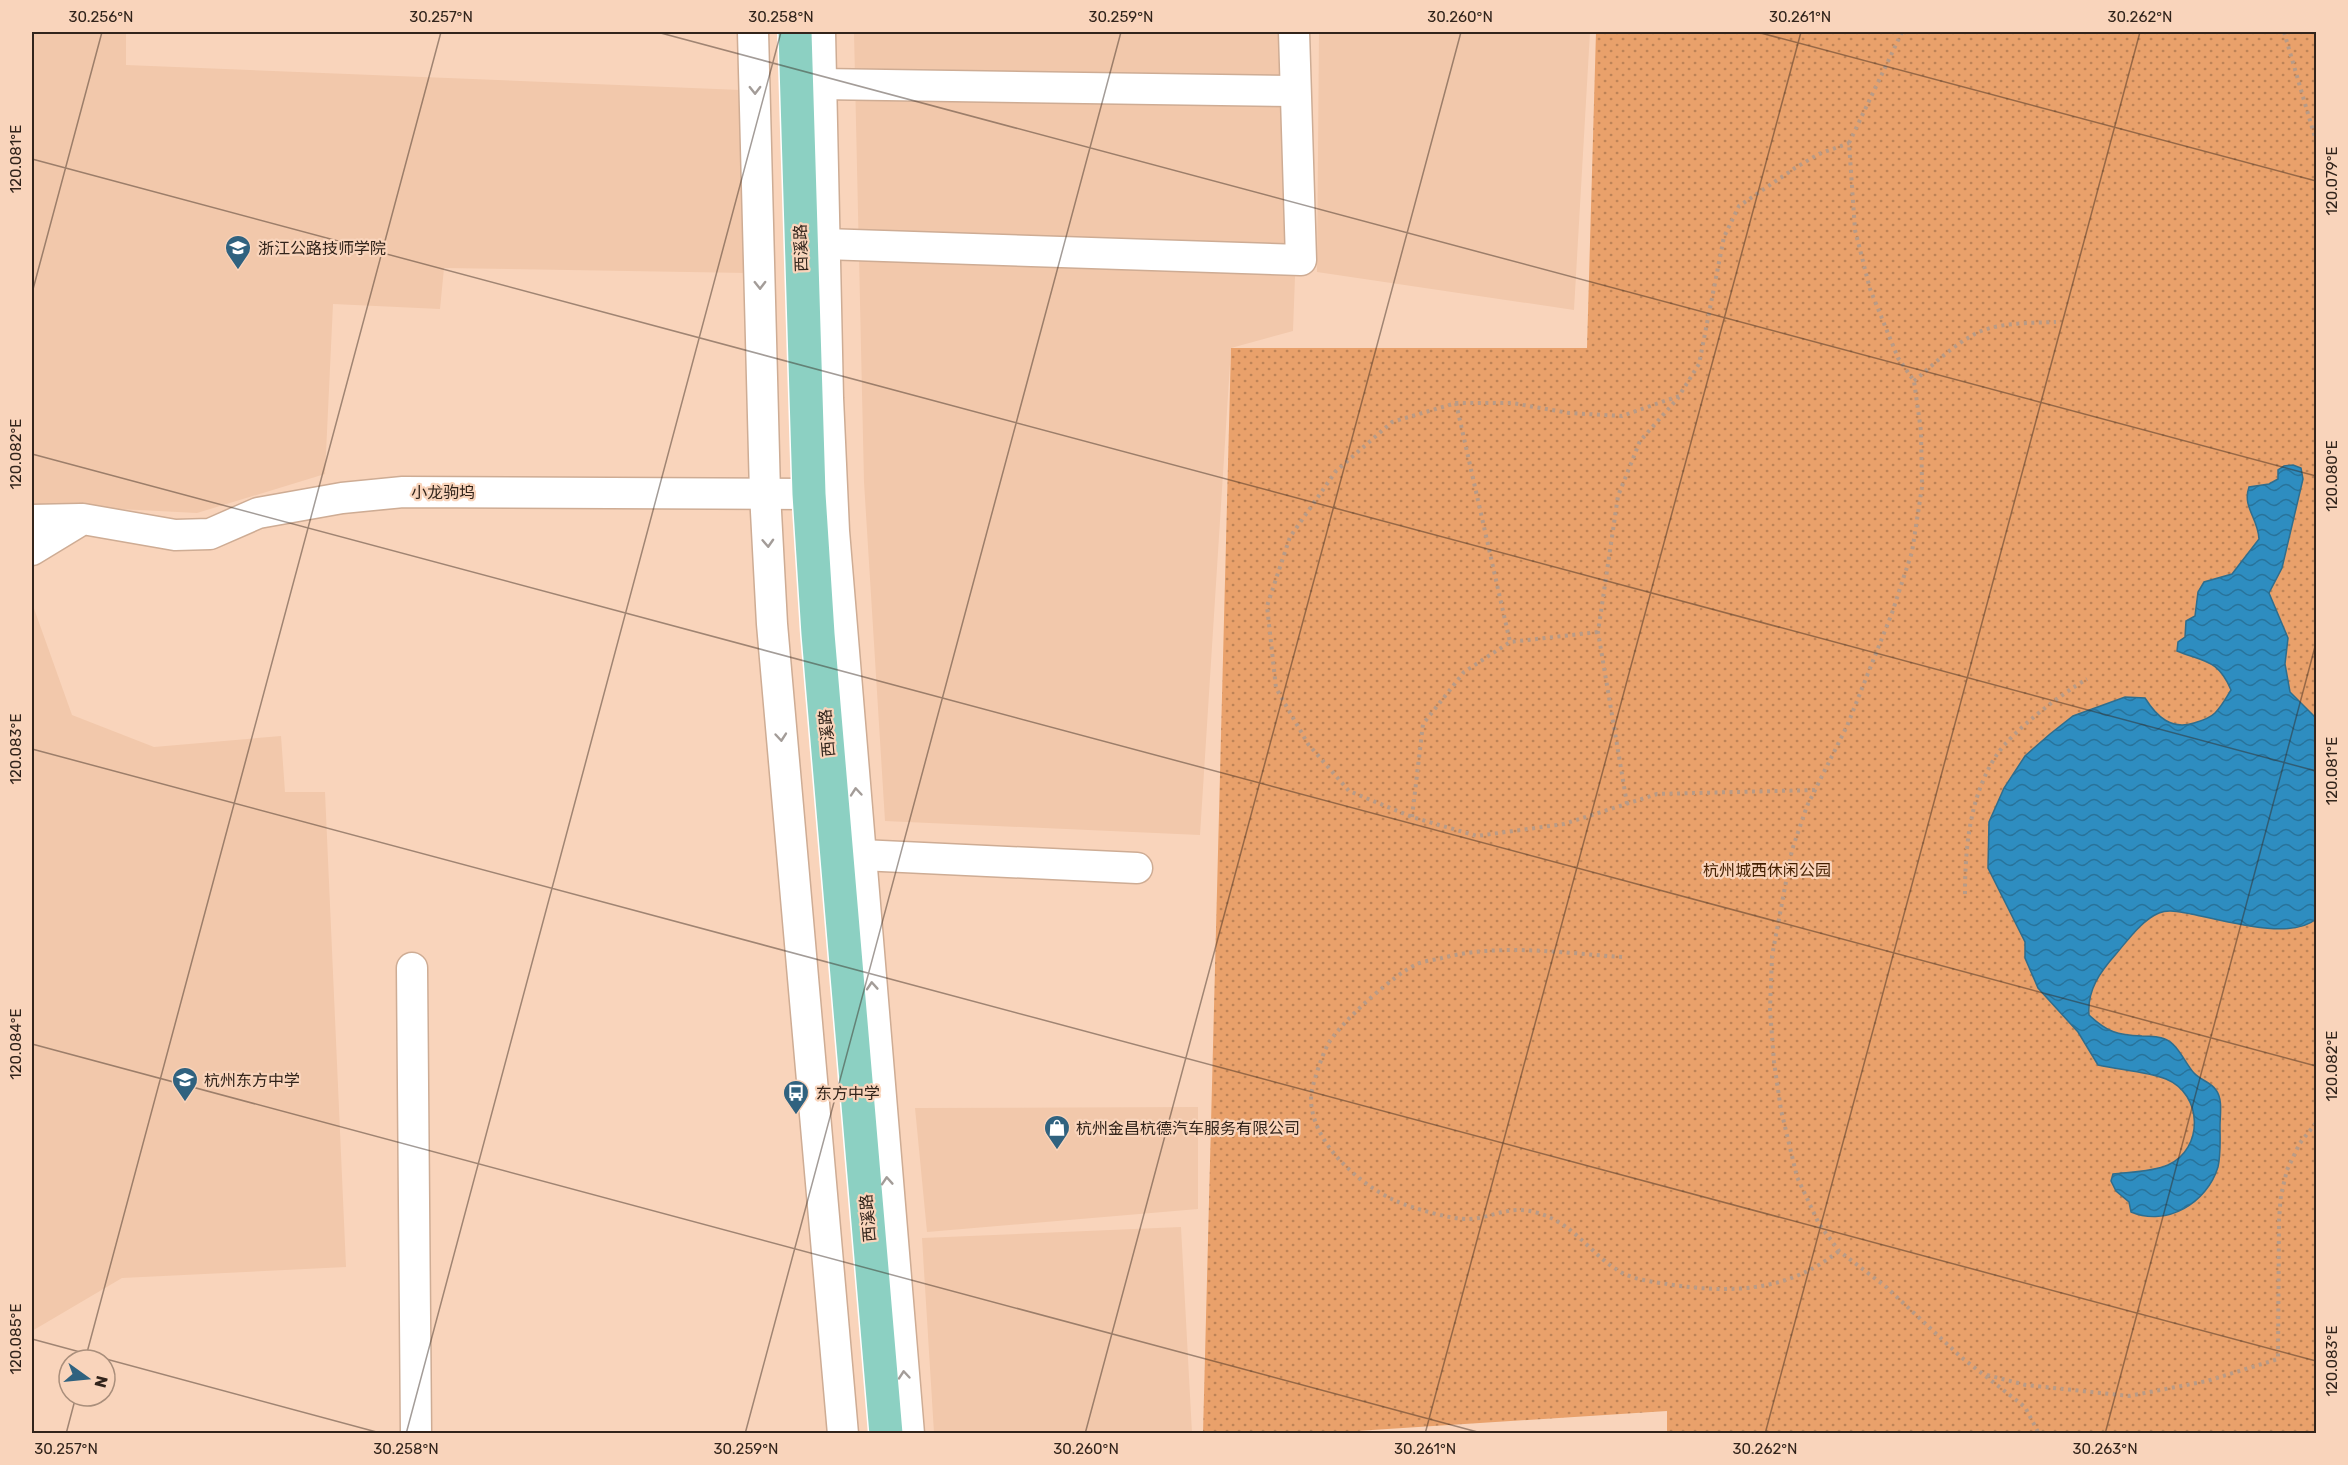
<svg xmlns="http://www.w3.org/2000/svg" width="2348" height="1465" font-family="Rubik,'Noto Sans SC',sans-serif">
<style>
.built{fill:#f2c8ab}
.park{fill:url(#park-dots)}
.water{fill:url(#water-waves);stroke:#2f6e8e;stroke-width:1.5}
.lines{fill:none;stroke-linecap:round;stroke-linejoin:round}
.minor-casing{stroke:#ceac94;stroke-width:33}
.major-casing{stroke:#fff;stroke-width:36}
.path{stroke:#b89b87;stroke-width:4;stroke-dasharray:3 4.5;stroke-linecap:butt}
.minor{stroke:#fff;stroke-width:30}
.major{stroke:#8cd0c2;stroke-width:33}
.oneway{stroke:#a39c98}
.ticks{fill:none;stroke:#32241b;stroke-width:1.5;stroke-opacity:0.45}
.labels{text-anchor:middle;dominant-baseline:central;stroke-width:4.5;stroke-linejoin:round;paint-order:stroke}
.poi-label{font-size:16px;fill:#32241b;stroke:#f9d4bb;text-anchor:start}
.street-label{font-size:16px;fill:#32241b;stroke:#f9d4bb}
.park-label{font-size:16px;fill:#431f00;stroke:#f9d4bb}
.neatline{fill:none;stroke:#32241b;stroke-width:2}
.ticks-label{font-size:15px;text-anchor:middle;fill:#32241b}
</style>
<defs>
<pattern id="park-dots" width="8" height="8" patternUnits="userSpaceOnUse" patternTransform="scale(1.5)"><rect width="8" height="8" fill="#e9a16b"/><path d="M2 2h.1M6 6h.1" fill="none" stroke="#bd8357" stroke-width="1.8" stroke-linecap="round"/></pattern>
<pattern id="water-waves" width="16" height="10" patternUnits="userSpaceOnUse" patternTransform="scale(1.5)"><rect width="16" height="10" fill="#2e8dc0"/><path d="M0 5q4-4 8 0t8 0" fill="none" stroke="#28739b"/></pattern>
</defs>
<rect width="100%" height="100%" fill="#f9d4bb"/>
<!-- built -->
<g class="built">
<polygon points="32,32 126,32 126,65 741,90 748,273 444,268 440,309 333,304 325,474 197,513 81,507 32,507"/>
<polygon points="854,32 1304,32 1293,331 1231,348 1200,835 885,821 864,482"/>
<polygon points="1319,32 1590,32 1574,310 1317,272"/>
<polygon points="32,603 72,715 154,747 281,736 285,792 325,792 346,1267 122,1278 32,1331"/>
<polygon points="1198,1107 1198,1209 927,1232 915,1108"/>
<polygon points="1181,1227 1192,1433 934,1433 922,1238"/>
</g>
<!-- park -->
<polygon class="park" points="1596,32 2316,32 2316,1433 1667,1434 1667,1411 1326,1433 1203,1434 1231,348 1587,348"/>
<!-- water -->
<path class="water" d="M2293,465L2301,468L2303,479L2282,568L2269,593L2288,638L2285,664L2290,692L2316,718V919C2291,941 2222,920 2191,914C2181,912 2168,909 2159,913C2142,920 2128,940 2116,954C2100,972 2087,990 2089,1015C2107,1032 2117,1035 2142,1036C2149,1036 2158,1036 2165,1039C2178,1044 2185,1063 2194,1073C2200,1080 2211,1082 2216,1090C2223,1099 2220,1115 2220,1126C2220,1139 2221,1154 2218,1167C2207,1203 2167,1227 2131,1212L2129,1202L2116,1191L2111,1181L2113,1174C2130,1172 2152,1172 2168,1165C2204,1149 2203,1094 2166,1079C2145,1071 2120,1070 2098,1065L2078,1032L2038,988L2025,958V942L1988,868L1989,822L2004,788L2025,756L2050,734L2073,716L2125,697L2145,698C2157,717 2171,730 2194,723C2201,721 2210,718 2215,713C2222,706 2226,698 2231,690C2218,659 2204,662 2177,651L2178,642L2185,637L2186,621L2195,616L2198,592L2204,582L2232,574L2259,539C2258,518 2242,507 2249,487L2269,484L2278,479V470L2284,466Z"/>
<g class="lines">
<defs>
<g id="minor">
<polyline points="753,32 765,493 772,624 843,1434"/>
<polyline points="820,32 828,398 834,531 909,1434"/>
<polyline points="820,84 1294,91"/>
<polyline points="824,244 1301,260 1294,32"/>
<polyline points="32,520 80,519"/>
<polyline points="32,550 83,519 175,535 210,534 258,513 342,498 403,492 809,494"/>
<polyline points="861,855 1137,868"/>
<polyline points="412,968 416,1434"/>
</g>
<polyline id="major" points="795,32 809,494 818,634 886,1434"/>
</defs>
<!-- minor casing -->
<use href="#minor" class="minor-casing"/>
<!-- major casing -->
<use href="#major" class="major-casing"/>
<!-- path -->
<g class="path">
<polyline points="1902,32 1849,143 1855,230 1870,289 1898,358 1914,381 1921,431 1922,487 1912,552 1892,613 1847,726 1807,806 1792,850 1772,956 1770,1010 1774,1062 1781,1110 1797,1177 1819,1224 1839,1251 1885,1286 1961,1357 2025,1407 2039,1434"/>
<polyline points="2284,32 2316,141"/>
<path d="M1914,381C1933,365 1951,347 1973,335C1995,322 2031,323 2056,322"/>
<polyline points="1456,403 1510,642"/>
<polyline points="1815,790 1657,794 1564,824 1477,836 1412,817 1349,791 1308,744 1276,688 1267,606 1290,537 1336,471 1392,422 1456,403 1512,403 1569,413 1622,416 1679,396 1699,364 1724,237 1739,206 1795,168 1819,154 1849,143"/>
<polyline points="1627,804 1598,632 1618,496 1640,441 1679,397"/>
<polyline points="1412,817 1423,724 1464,672 1510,642 1598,632"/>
<path d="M1965,894C1965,847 1970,796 1996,756C2012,731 2061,694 2087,679"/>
<path d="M1622,957C1563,953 1500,943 1442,958C1434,960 1424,961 1417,964C1393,975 1341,1022 1328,1044C1323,1053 1311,1087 1311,1097C1310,1141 1358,1184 1396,1201C1412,1208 1452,1220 1469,1219C1493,1218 1510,1204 1538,1213C1575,1224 1589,1253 1619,1271C1631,1279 1653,1282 1667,1284C1731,1294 1787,1292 1839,1251"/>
<polyline points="1987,1375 2026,1385 2129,1396 2207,1381 2278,1359 2279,1219 2281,1195 2287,1170 2300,1143 2316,1123"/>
</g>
<!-- minor -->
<use href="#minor" class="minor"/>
<!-- major -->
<use href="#major" class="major"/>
</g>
<!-- one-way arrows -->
<defs><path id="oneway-chevron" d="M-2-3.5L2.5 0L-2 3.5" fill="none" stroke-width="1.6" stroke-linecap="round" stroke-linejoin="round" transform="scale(1.5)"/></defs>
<g class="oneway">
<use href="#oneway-chevron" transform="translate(755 90) rotate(89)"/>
<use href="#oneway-chevron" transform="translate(760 285) rotate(89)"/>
<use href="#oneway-chevron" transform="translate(768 543) rotate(87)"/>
<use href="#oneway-chevron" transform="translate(781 737) rotate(85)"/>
<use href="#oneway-chevron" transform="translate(856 792) rotate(-95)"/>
<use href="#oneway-chevron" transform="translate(872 986) rotate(-94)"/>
<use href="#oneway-chevron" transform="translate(887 1181) rotate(-94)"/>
<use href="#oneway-chevron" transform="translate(904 1375) rotate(-95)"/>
</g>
<!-- ticks -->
<path class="ticks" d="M657,32L2316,476M1757,32L2316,181M32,159L2316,771M32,293L102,32M32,454L2316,1066M32,749L2316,1361M32,1044L1485,1434M32,1339L384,1434M85,1360L441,32M66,1434L76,1396M406,1434L781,32M745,1434L1121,32M1085,1434L1461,32M1425,1434L1801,32M1765,1434L2140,32M2105,1434L2316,643"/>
<!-- icons -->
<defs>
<symbol id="school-pin" viewBox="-11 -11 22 30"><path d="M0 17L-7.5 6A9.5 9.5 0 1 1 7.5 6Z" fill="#30627f" stroke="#f9d4bb"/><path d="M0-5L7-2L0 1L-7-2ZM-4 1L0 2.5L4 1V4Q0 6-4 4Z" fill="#fff"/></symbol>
<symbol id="bus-pin" viewBox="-11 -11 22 30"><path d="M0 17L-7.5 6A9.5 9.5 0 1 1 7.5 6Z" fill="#30627f" stroke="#f9d4bb"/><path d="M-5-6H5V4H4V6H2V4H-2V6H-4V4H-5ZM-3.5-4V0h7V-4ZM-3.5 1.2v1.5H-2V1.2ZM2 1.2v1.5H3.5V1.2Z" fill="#fff"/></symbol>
<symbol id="shop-pin" viewBox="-11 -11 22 30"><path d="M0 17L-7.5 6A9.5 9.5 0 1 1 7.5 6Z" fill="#30627f" stroke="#f9d4bb"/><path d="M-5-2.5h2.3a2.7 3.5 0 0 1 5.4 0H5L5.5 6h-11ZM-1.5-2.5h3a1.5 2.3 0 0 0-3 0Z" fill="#fff"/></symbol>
</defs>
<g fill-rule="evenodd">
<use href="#school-pin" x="223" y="233" width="30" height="40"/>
<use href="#school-pin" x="170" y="1065" width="30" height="40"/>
<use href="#bus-pin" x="781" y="1078" width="30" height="40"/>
<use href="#shop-pin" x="1042" y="1113" width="30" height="40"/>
</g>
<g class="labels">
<!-- poi labels -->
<g class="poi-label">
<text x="258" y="248">浙江公路技师学院</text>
<text x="204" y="1080">杭州东方中学</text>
<text x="816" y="1093">东方中学</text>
<text x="1076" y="1128">杭州金昌杭德汽车服务有限公司</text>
</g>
<!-- street labels -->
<g class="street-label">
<text transform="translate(801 248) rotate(-92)">西溪路</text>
<text x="443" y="492">小龙驹坞</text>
<text transform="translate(827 733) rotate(-95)">西溪路</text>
<text transform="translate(868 1218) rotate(-95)">西溪路</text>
</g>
<!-- park labels -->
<g class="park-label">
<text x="1767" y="870">杭州城西休闲公园</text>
</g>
</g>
<!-- border -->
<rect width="2348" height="1465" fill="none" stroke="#f9d4bb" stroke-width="66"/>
<!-- north arrow -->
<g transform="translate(87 1378) rotate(105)"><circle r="28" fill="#f9d4bb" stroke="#a98e7b" stroke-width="1.5"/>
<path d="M0-4.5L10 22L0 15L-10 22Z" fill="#30627f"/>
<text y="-9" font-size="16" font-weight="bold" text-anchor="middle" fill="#32241b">N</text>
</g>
<rect x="33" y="33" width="2282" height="1399" class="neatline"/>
<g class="ticks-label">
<text x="101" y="22">30.256°N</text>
<text x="441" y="22">30.257°N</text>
<text x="781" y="22">30.258°N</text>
<text x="1121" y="22">30.259°N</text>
<text x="1460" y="22">30.260°N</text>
<text x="1800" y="22">30.261°N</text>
<text x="2140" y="22">30.262°N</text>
<text transform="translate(16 159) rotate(-90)" y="5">120.081°E</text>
<text transform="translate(2332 181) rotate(-90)" y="5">120.079°E</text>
<text transform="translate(16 454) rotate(-90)" y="5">120.082°E</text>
<text transform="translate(2332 476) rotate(-90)" y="5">120.080°E</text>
<text transform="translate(16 749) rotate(-90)" y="5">120.083°E</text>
<text transform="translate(2332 771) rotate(-90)" y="5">120.081°E</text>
<text transform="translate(16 1044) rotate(-90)" y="5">120.084°E</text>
<text transform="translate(2332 1066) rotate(-90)" y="5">120.082°E</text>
<text transform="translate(16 1339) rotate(-90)" y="5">120.085°E</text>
<text transform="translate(2332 1361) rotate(-90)" y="5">120.083°E</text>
<text x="66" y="1454">30.257°N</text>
<text x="406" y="1454">30.258°N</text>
<text x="746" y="1454">30.259°N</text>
<text x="1086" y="1454">30.260°N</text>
<text x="1425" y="1454">30.261°N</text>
<text x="1765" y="1454">30.262°N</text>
<text x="2105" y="1454">30.263°N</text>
</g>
</svg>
